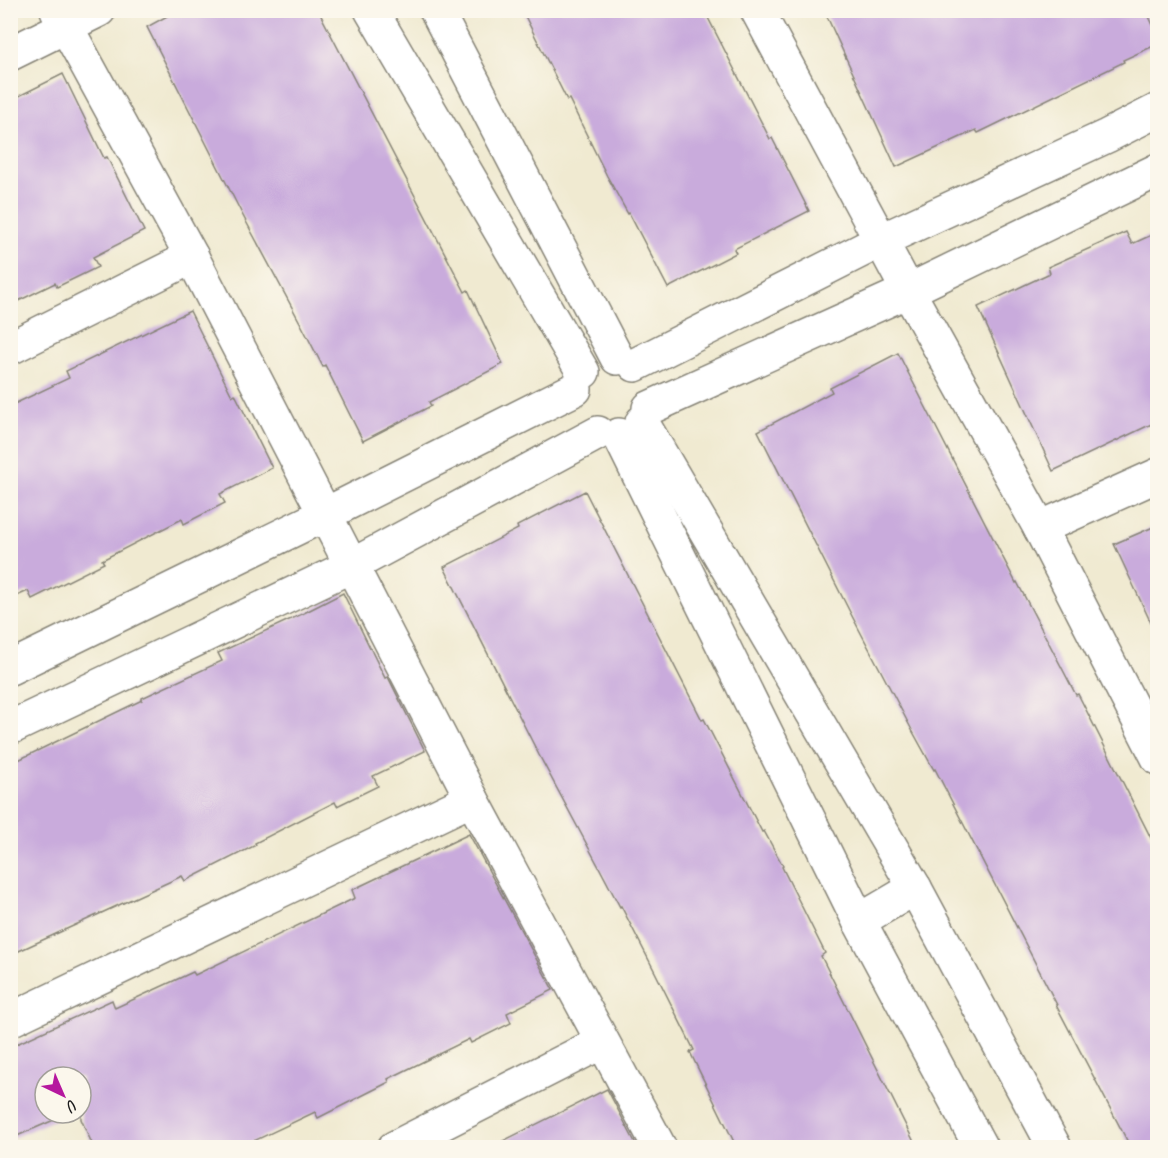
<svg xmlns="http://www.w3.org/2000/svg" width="1168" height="1158" font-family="Caveat,sans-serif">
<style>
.building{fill:#c9abdc}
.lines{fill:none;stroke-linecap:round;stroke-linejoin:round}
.minor-casing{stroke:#868376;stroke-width:36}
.minor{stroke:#fff;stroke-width:33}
</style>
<rect width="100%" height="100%" fill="#fbf7ec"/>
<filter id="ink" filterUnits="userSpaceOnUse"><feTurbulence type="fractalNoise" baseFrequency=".0167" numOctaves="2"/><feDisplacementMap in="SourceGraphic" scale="12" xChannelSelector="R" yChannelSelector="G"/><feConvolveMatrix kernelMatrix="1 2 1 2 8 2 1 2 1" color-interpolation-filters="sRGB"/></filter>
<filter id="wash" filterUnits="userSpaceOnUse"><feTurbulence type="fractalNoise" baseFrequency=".008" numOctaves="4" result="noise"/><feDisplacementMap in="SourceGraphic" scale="24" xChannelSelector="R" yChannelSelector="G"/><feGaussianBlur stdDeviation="1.35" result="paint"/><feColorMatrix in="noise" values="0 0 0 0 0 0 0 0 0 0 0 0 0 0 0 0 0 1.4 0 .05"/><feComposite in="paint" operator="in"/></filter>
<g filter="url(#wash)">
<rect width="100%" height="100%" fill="#f0ead1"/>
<g id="blocks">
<!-- building -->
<g class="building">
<polygon points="178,10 318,10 465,292 468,290 503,364 429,402 431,406 363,441 325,365 323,367 303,328 242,214 147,27"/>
<polygon points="522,10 704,10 770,139 772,138 809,211 734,249 736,253 668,288 629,213 628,214 607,176 569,99 567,100"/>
<polygon points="824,10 1146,10 1158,36 1158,44 1123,60 1124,62 978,133 976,130 896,167"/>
<polygon points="63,74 104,158 107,157 144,231 93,257 98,267 57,287 55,283 10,305 11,100"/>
<polygon points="1126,232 1132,244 1158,232 1158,421 1053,471 978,307 1050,273 1048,267"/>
<polygon points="190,311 232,396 235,394 272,468 220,494 225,503 184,524 182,519 102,560 104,563 32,599 28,591 10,599 10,406 69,378 66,371"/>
<polygon points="898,353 1016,583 1017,582 1076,695 1078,694 1158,852 1158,1148 1131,1148 1056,1005 1057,1005 935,769 934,770 913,732 853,618 758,431 832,392 830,388"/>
<polygon points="585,491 702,720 704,719 762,832 764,831 783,866 782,867 825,953 821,956 917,1148 737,1148 690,1052 694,1050 655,972 621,906 620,907 600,869 539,755 444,567 518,529 517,526"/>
<polygon points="1158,525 1158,638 1114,544"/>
<polygon points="343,593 385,678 388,677 425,751 373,776 378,786 337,806 335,802 255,843 256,845 185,881 182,876 10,955 10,764 142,700 142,698 222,661 218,653 302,614"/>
<polygon points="469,834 553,990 507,1013 511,1023 471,1043 469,1039 388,1079 389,1082 318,1118 315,1112 239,1148 94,1148 81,1119 81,1077 45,1077 45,1113 70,1113 10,1139 10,1047 112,1000 115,1008 193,972 195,975 355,898 352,890"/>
<polygon points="607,1089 638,1148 489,1148"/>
</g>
</g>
</g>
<g filter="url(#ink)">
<use href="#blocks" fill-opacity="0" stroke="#868376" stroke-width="1.5"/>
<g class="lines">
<defs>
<g id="minor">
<polyline points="57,10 192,257 472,799 660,1148"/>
<polyline points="371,10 583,372"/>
<polyline points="436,10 617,358"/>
<polyline points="757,10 908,291 1040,528 1158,758"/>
<polyline points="10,54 99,10"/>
<polyline points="10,348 192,257"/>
<polyline points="635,365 882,240 1107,136 1158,110"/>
<polyline points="649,408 908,291 1158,170"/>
<polyline points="642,422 915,888 1055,1148"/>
<polyline points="619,435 859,921 981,1148"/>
<polyline points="1040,528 1158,475"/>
<polyline points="10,668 334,510 575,389"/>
<polyline points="10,728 351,566 598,433"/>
<polyline points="859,921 915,888"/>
<polyline points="10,1020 472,799"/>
<polyline points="394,1148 602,1042"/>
</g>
</defs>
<!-- minor casing -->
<use href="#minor" class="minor-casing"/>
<!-- minor -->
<use href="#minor" class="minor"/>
</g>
</g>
<!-- margin -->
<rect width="1168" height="1158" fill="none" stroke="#fbf7ec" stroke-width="36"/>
<!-- north arrow -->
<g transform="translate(63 1095) rotate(136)"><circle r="28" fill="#fbf7ec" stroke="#a29f99" stroke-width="1.5"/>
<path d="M0-4.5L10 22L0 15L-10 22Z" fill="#b5179e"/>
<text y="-9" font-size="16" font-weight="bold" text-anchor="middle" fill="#1c1c1c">U</text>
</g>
</svg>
